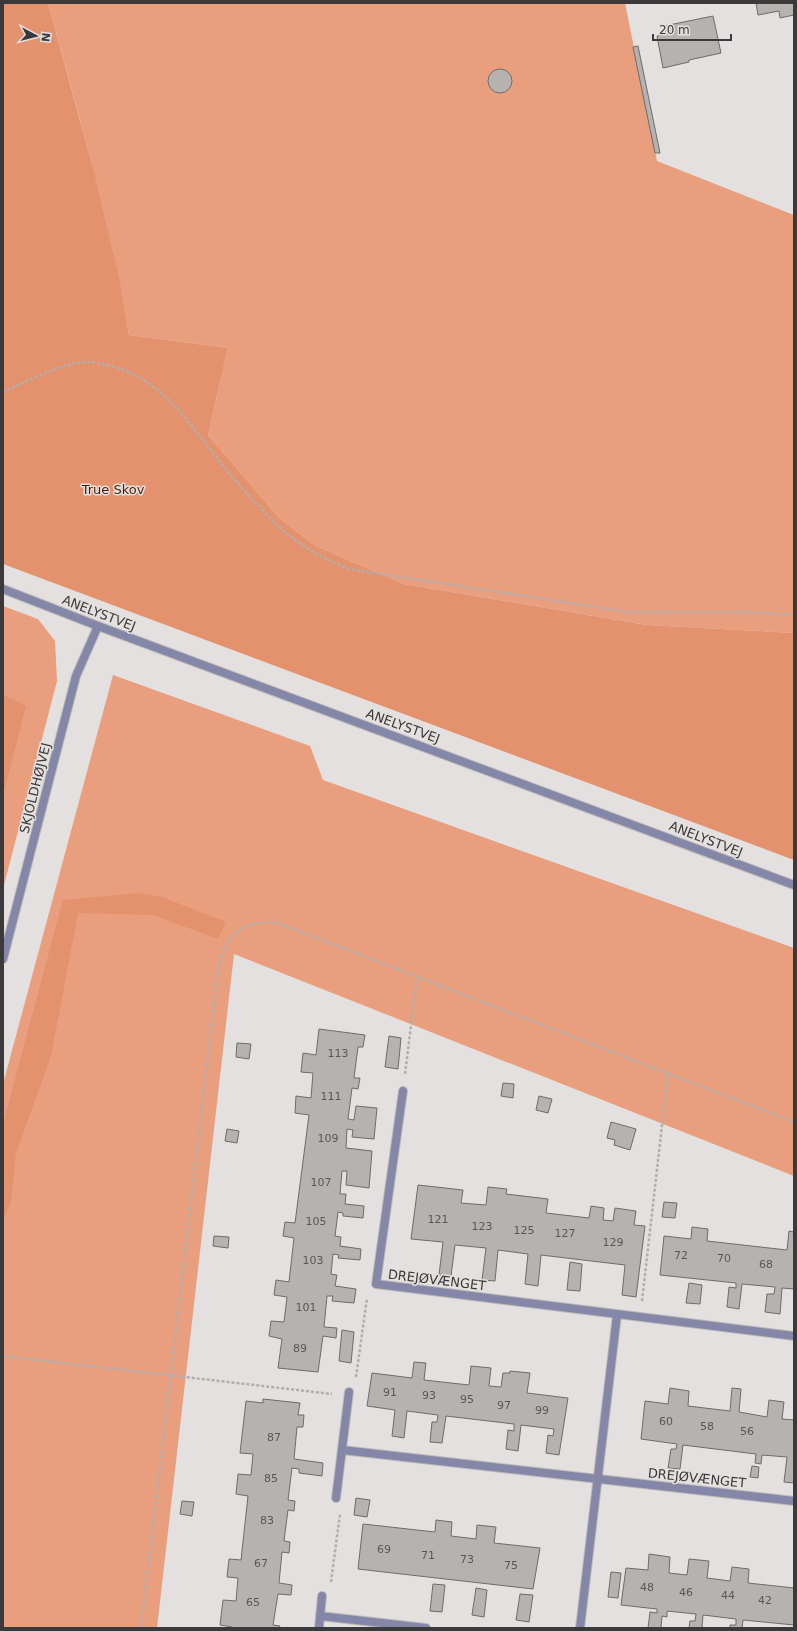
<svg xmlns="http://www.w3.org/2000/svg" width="797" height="1631" font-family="'DejaVu Sans',sans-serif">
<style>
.green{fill:#e99e7e}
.forest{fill:#e4926e}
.building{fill:#b5b2b0;stroke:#6e6b69}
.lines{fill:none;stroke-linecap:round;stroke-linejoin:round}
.minor-casing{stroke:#bfbbba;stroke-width:10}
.tertiary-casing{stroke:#bfbbba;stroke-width:10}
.path{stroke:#b1aead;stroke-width:2.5;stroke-dasharray:3 2;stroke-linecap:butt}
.minor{stroke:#8587a9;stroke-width:8}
.tertiary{stroke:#8587a9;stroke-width:8}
.labels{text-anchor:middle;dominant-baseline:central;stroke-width:3;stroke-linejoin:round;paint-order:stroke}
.number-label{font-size:11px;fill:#5a5757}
.park-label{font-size:13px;fill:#4e1b01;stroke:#e4e0df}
.street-label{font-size:13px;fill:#3b3939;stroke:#e4e0df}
</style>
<rect width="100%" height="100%" fill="#e4e0df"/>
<!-- green -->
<g class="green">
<path d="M48,3H625L657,161L794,215V633L647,625L404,584L316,546L280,519L208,435L228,348L129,335C110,223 78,113 48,3Z"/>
<polygon points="3,606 38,619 55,641 57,681 3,889"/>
<polygon points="113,675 310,746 323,780 794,948 794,1176 234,954 157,1628 3,1628 3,1084"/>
</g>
<!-- forest -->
<g class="forest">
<polygon points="3,3 48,3 95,176 119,277 129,335 228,348 208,435 280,519 316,546 404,584 647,625 794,633 794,860 3,564"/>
<polygon points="3,695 26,706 3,795"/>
<polygon points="138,893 162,897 226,922 218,939 153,915 78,913 51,1056 16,1153 11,1201 3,1220 3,1124 63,900"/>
</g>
<!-- building -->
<g class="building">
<polygon points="756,3 794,3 794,15 780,18 779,11 758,15"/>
<polygon points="713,16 721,53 689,60 689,62 663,68 657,36 666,34 664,26"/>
<polygon points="638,46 660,153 655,153 633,47"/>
<circle cx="500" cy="81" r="12"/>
<polygon points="319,1029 365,1035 363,1047 358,1047 354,1078 360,1078 358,1089 352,1088 348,1119 354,1120 356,1106 377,1108 374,1139 352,1137 353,1130 347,1129 346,1148 372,1151 369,1188 346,1185 347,1171 342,1171 340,1194 346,1194 345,1204 364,1206 363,1218 343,1216 343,1213 338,1212 335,1236 341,1237 340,1246 361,1249 360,1260 338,1258 339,1255 333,1254 331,1274 337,1275 335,1286 356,1289 354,1303 332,1301 333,1296 327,1296 324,1327 337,1328 336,1338 323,1336 318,1372 278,1368 282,1339 269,1336 271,1321 284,1322 287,1297 274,1295 276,1280 289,1282 294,1238 283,1236 285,1222 295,1223 309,1115 295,1113 296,1096 311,1098 313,1073 301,1072 303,1053 316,1055"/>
<polygon points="389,1036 401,1038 398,1069 385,1067"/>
<polygon points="237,1043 251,1044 249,1059 236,1057"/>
<polygon points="503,1083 514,1084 513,1098 501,1096"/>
<polygon points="539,1096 552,1099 548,1113 536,1110"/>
<polygon points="611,1122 636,1129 630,1150 614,1145 615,1140 607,1138"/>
<polygon points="227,1129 239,1131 237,1143 225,1141"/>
<polygon points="418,1185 463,1190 461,1203 486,1205 488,1187 507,1189 506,1194 548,1199 546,1213 589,1218 591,1206 604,1208 603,1220 613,1221 615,1208 636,1211 634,1225 645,1226 636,1297 622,1295 625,1265 541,1255 538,1286 525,1284 528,1254 498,1250 495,1281 482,1280 486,1248 455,1245 451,1276 439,1275 443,1242 411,1239"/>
<polygon points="664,1202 677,1203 675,1218 662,1217"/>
<polygon points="692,1227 708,1229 707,1241 787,1250 789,1231 794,1232 794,1289 782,1288 780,1314 765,1312 767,1294 774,1294 775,1287 742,1284 739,1309 727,1307 729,1287 736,1288 736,1283 660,1275 664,1236 691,1239"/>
<polygon points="214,1236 229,1237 228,1248 213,1246"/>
<polygon points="570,1262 582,1264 580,1291 567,1290"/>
<polygon points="689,1283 702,1285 700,1304 686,1303"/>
<polygon points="342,1330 354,1332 351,1363 339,1361"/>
<polygon points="414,1362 426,1363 424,1380 469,1385 471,1366 491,1368 489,1386 501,1387 503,1373 510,1373 510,1371 530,1373 527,1393 568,1398 559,1455 546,1453 548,1435 553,1436 554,1429 521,1425 518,1451 506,1449 508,1430 514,1431 514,1424 446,1416 442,1443 430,1442 432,1422 437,1422 438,1415 407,1411 404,1438 392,1436 395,1410 367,1406 372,1373 412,1378"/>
<polygon points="670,1388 689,1391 688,1406 730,1411 732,1388 741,1389 739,1412 767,1417 769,1400 784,1402 782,1419 794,1420 794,1483 784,1482 787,1457 762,1455 761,1464 755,1463 756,1454 683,1445 680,1469 668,1468 671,1449 676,1449 677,1444 641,1439 645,1401 668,1404"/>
<polygon points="263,1399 300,1403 298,1415 304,1415 303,1427 297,1427 294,1459 323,1463 322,1476 299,1473 299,1469 292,1468 288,1500 295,1501 294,1511 288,1510 284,1541 290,1542 289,1553 282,1552 279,1583 292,1585 291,1595 278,1594 273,1625 280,1626 279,1628 232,1628 232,1627 220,1625 223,1600 236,1601 238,1578 227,1577 229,1559 241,1560 248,1496 236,1494 238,1474 251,1475 253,1454 240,1453 246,1401 263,1403"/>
<polygon points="752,1466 759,1467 758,1478 750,1477"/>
<polygon points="356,1498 370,1500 367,1517 354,1515"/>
<polygon points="182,1501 194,1502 192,1516 180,1514"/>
<polygon points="436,1520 452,1522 451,1536 476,1539 477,1525 496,1527 494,1543 540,1548 533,1589 358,1569 363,1524 435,1532"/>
<polygon points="649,1554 670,1557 669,1573 687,1575 689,1559 709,1561 707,1578 730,1581 732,1567 749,1569 748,1583 794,1588 794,1625 743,1620 742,1628 730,1628 730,1625 736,1625 736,1619 703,1615 702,1628 689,1628 690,1621 695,1621 696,1614 667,1611 667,1617 662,1616 661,1628 648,1628 650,1612 657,1613 657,1609 621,1605 626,1568 648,1570"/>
<polygon points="611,1572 621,1573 618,1598 608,1597"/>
<polygon points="433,1584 445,1585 442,1612 430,1611"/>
<polygon points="476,1588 487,1590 484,1617 472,1615"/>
<polygon points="520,1594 533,1595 529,1622 516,1620"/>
</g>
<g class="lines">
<defs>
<g id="minor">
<polyline points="403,1091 376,1284 794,1336"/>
<polyline points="342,1450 794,1501"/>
<polyline points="336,1498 349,1392"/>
<polyline points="320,1616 426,1628"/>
<polyline points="319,1628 322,1596"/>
<polyline points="580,1628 617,1315"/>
</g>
<g id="tertiary">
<polyline points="3,589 98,626 794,885"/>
<polyline points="3,959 76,676 98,626"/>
</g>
</defs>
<!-- minor casing -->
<use href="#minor" class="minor-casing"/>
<!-- tertiary casing -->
<use href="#tertiary" class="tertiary-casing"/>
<!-- path -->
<g class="path">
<path d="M3,392C29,381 63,361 91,362C96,362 101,364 106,365C166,377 197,436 234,479C247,494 261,509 275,523C296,544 322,558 349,569L629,612H750L794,615"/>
<polyline points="405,1074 417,977"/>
<polyline points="642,1301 668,1073"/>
<polyline points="3,1356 332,1394"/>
<polyline points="356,1377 367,1298"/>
<polyline points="331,1582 340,1514"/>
<path d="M141,1628L218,971C225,936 241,919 278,923L794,1122"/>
</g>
<!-- minor -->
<use href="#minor" class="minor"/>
<!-- tertiary -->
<use href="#tertiary" class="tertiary"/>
</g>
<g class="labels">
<!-- number labels -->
<g class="number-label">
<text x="338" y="1053">113</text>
<text x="331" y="1096">111</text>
<text x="328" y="1138">109</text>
<text x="321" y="1182">107</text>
<text x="438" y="1219">121</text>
<text x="316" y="1221">105</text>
<text x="482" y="1226">123</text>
<text x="524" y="1230">125</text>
<text x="565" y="1233">127</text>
<text x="613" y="1242">129</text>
<text x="681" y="1255">72</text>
<text x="724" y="1258">70</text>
<text x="313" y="1260">103</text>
<text x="766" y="1264">68</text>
<text x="306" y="1307">101</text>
<text x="300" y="1348">89</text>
<text x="390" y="1392">91</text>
<text x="429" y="1395">93</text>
<text x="467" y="1399">95</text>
<text x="504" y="1405">97</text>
<text x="542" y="1410">99</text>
<text x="666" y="1421">60</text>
<text x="707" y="1426">58</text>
<text x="747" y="1431">56</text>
<text x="274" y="1437">87</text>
<text x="271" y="1478">85</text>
<text x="267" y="1520">83</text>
<text x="384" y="1549">69</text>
<text x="428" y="1555">71</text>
<text x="467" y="1559">73</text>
<text x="261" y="1563">67</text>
<text x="511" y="1565">75</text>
<text x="647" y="1587">48</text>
<text x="686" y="1592">46</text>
<text x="728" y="1595">44</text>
<text x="765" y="1600">42</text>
<text x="253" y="1602">65</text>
</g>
<!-- park labels -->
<g class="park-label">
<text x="113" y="489">True Skov</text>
</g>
<!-- street labels -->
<g class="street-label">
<text transform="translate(99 613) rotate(21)">ANELYSTVEJ</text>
<text transform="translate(403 726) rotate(20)">ANELYSTVEJ</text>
<text transform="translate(35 788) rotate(-76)">SKJOLDHØJVEJ</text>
<text transform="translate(706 839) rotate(21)">ANELYSTVEJ</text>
<text transform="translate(437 1280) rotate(7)">DREJØVÆNGET</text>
<text transform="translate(697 1478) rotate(6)">DREJØVÆNGET</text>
</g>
</g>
<!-- border -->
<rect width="797" height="1631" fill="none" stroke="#3b3939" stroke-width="8"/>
<!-- north arrow -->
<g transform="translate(36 36) rotate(97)" stroke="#e4e0df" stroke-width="3" paint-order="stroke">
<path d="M0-3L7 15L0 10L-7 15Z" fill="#3b3939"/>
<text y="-6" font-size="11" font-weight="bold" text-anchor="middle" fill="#3b3939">N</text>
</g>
<!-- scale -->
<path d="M653 34v6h78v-6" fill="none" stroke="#3b3939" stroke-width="2"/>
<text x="659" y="34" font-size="12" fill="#3b3939" stroke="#e4e0df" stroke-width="3" paint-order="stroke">20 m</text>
</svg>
